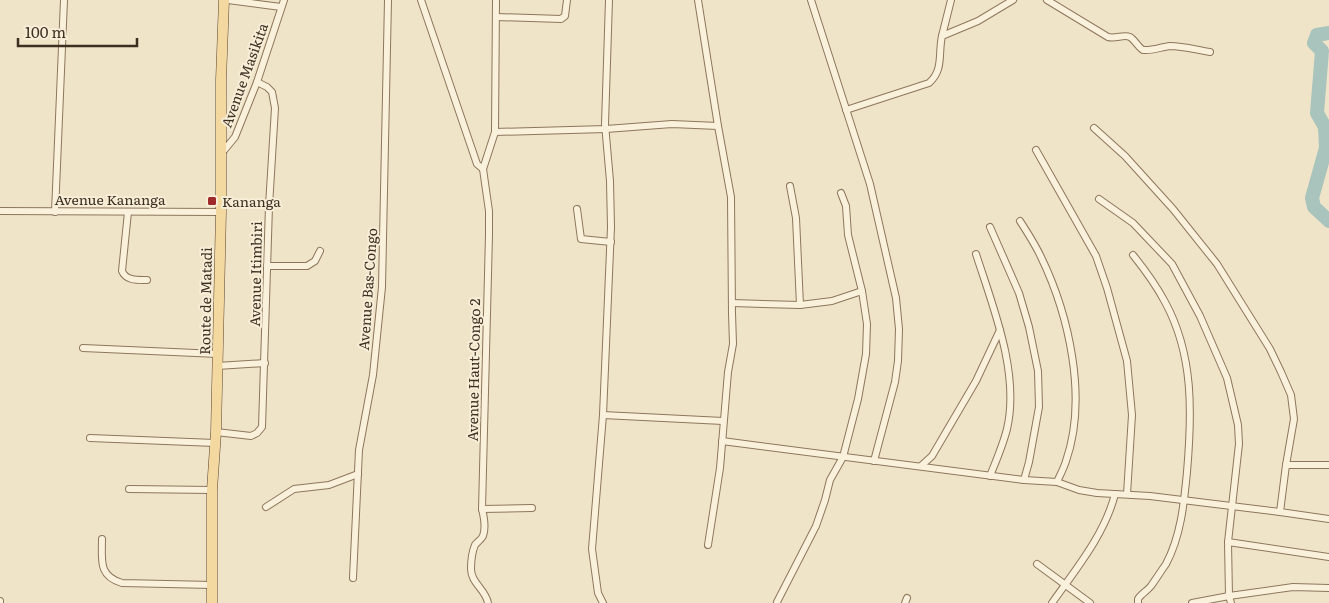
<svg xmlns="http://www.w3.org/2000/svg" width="1329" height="603" font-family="Literata,serif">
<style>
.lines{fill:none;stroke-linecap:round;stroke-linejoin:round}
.river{stroke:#a9c4bc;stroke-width:14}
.street-casing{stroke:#8d765c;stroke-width:8}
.primary-casing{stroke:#5b4430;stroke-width:11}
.street{stroke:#faf1dc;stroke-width:6}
.primary{stroke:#f3d9a0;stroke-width:10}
.poi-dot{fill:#9e2a2b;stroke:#f7eed8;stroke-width:2}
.labels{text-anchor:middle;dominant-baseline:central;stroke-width:4;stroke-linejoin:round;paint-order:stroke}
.street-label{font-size:14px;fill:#3d2e20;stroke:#f7eed8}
.poi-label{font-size:14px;fill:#3d2e20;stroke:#f7eed8;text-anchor:start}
</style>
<rect width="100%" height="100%" fill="#f0e4c8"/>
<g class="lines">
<!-- river -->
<polyline class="river" points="1329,33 1317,35 1314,43 1322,51 1317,113 1325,127 1326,148 1312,198 1314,207 1329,221"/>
<defs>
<g id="street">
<polyline points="228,0 281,7"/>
<polyline points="421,0 477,164 483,169"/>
<polyline points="698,0 718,126"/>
<polyline points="811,0 870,184 896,298 899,329 898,361 895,382 874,461"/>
<path d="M1047,0L1108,37C1116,39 1124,34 1130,37C1135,40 1138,47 1143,50C1152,51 1161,47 1170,46C1183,46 1197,50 1210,52"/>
<polyline points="496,17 561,19 565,16 567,0"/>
<polyline points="942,36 951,0"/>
<path d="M846,110L929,83C944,70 938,53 942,36L978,21L1013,0"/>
<polyline points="1094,128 1125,156 1173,209 1217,264 1270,349 1281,372 1291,395 1294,419 1286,465 1280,512"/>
<polyline points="495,132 496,0"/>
<polyline points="1036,150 1096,256 1107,288 1127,361 1132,415 1127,494"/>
<polyline points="221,154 235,137 257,82 284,0"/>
<polyline points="790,186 796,218 800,305"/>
<polyline points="1099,199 1133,223 1172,264 1200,316 1227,378 1238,425 1239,444 1228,542 1229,596 1231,603"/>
<polyline points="577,209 581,239 611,242"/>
<polyline points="0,211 221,212"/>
<polyline points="55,212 64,0"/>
<path d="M128,212L122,271C126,281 138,280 147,280"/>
<path d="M1020,221C1027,232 1035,244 1041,257C1069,315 1088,398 1066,461C1064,468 1060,475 1057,482"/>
<polyline points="990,227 1019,293 1029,327 1038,371 1039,407 1029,462 1024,480"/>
<path d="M976,254C993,307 1020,373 1007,429C1003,445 996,461 990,476"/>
<path d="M1133,255C1145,270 1156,285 1165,302C1194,355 1192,414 1187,472C1184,503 1181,536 1166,564C1161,571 1156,579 1151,586C1147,591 1141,594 1138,599V603"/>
<polyline points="267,266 307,266 315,261 320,251"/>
<polyline points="732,303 800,305 832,301 862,291"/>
<polyline points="83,348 218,354"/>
<polyline points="217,366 265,363"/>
<polyline points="603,415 723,421"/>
<polyline points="216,432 251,436 257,433 262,427 269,206 275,108 272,92 267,87 257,82"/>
<polyline points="90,438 215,443"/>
<polyline points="722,441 1024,480 1057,482 1079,490 1097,493 1150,496 1280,512 1329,519"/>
<polyline points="1286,465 1329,465"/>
<polyline points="921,466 932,456 976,381 1000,330"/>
<polyline points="129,489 212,490"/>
<polyline points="266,507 294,489 329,485 358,474"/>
<polyline points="482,509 532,508"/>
<path d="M102,539C102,560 98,576 122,583L212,585"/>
<polyline points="1228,542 1329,557"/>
<polyline points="1037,564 1090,603"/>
<polyline points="353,578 359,450 373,375 382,287 388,0"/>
<polyline points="0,601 0,603"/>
<polyline points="777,602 816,526 825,500 830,480 843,457 858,399 866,354 867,324 862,291 848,235 846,206 841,193"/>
<path d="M488,603C486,590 471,583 471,569C471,561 472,552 475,545C477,542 481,540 483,536C486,528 484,517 482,509L489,235V211L483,169L495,132L606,129L672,124L718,126L731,197L732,313L733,344L728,372L720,468L708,545"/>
<polyline points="603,603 598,593 592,549 603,415 611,227 610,181 605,124 609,0"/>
<polyline points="905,603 907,598"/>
<path d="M1052,603C1076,569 1105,534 1115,494"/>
<polyline points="1192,603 1229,596 1293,587 1329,588"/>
</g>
<polyline id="primary" points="212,603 212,490 216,432 221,212 221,80 224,0"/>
</defs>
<!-- street casing -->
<use href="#street" class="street-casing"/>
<!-- primary casing -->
<use href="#primary" class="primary-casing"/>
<!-- street -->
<use href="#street" class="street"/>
<!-- primary -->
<use href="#primary" class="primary"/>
</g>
<!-- markers -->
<rect class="poi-dot" x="207" y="196" width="10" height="10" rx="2.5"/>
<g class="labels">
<!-- street labels -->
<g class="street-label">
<text transform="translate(244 75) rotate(-70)">Avenue Masikita</text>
<text x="110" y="199">Avenue Kananga</text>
<text transform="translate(255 274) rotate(-89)">Avenue Itimbiri</text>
<text transform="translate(367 289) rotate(-86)">Avenue Bas-Congo</text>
<text transform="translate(205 301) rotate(-89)">Route de Matadi</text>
<text transform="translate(473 370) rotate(-89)">Avenue Haut-Congo 2</text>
</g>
<!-- poi labels -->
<g class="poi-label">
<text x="222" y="201">Kananga</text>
</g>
</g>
<!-- scale -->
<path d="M18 38v8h119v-8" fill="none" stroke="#3d2e20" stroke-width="2.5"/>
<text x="25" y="38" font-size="15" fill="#3d2e20" stroke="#f7eed8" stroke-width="4" paint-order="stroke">100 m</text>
</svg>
